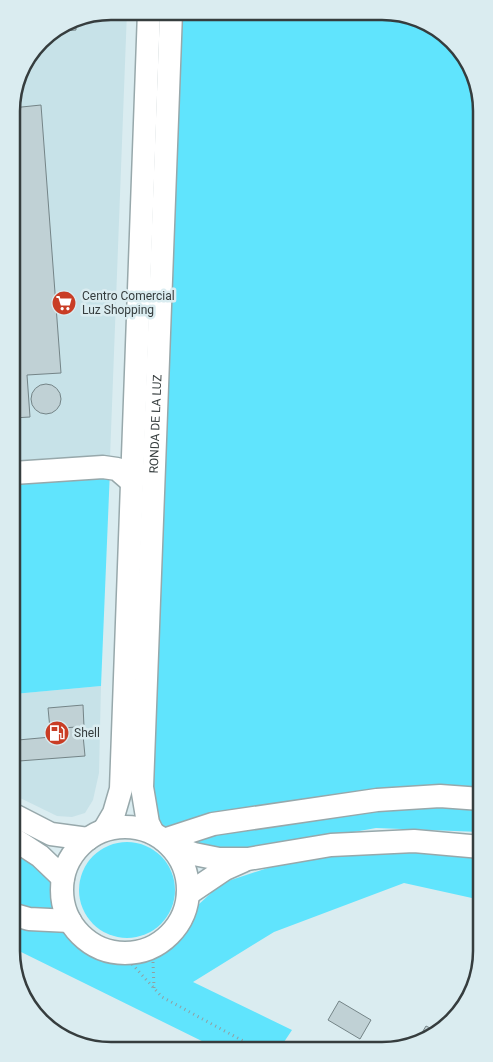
<svg xmlns="http://www.w3.org/2000/svg" width="493" height="1062" font-family="Roboto,sans-serif">
<style>
.built{fill:#c7e2e8}
.green{fill:#60e4fd}
.building{fill:#c0d1d5;stroke:#748487}
.lines{fill:none;stroke-linecap:round;stroke-linejoin:round}
.minor-casing{stroke:#97a8ab;stroke-width:25}
.path{stroke:#919ea1;stroke-width:3;stroke-dasharray:1 4;stroke-linecap:butt}
.minor{stroke:#fff;stroke-width:22}
.labels{text-anchor:middle;dominant-baseline:central;stroke-width:5;stroke-linejoin:round;paint-order:stroke}
.poi-label{font-size:12px;fill:#363d3e;stroke:#daecf0;text-anchor:start}
.street-label{font-size:12px;fill:#363d3e;stroke:#daecf0}
.rim{fill:none;stroke:#363d3e;stroke-width:2.5}
</style>
<rect width="100%" height="100%" fill="#daecf0"/>
<!-- built -->
<g class="built">
<polygon points="111,11 127,11 110,458 13,482 12,98 22,66 45,36 73,19"/>
<polygon points="101,686 99,773 93,800 85,813 72,817 57,816 14,795 14,694"/>
</g>
<!-- green -->
<g class="green">
<polygon points="175,12 402,13 448,36 478,85 481,832 376,828 259,849 214,848 177,837 158,823 149,784"/>
<polygon points="110,470 101,686 14,694 13,482"/>
<circle cx="127" cy="890" r="48"/>
<polygon points="424,846 481,853 481,900 404,883 274,932 193,982 292,1030 280,1048 216,1048 15,949 14,854 55,878 62,913 109,946 149,950 222,883 292,860"/>
</g>
<!-- building -->
<g class="building">
<polygon points="76,18 76,30 53,32 73,19"/>
<polygon points="41,105 61,373 27,375 30,417 13,418 12,108"/>
<circle cx="46" cy="399" r="15"/>
<polygon points="83,705 84,727 50,729 48,708"/>
<polygon points="76,727 77,736 83,735 85,756 19,761 18,740 51,737 50,729"/>
<polygon points="339,1001 371,1020 360,1039 328,1020"/>
<polygon points="426,1026 434,1030 417,1041"/>
</g>
<g class="lines">
<defs>
<g id="minor">
<polyline points="13,473 103,467 117,469 132,482"/>
<polyline points="14,815 51,834 88,839"/>
<circle cx="125" cy="890" r="63"/>
<polyline points="104,830 114,813 121,789 149,12"/>
<path id="s1" d="M153,833L148,823L142,787L171,12"/>
<polyline points="14,839 40,856 63,878"/>
<polyline points="164,840 213,824 377,800 440,796 481,799"/>
<polyline points="170,845 194,854 219,859 248,859 331,845 414,841 481,847"/>
<polyline points="188,894 225,869 243,861"/>
<polyline points="15,915 29,919 70,921"/>
</g>
</defs>
<!-- minor casing -->
<use href="#minor" class="minor-casing"/>
<!-- path -->
<g class="path">
<polyline points="122,953 162,997 256,1048"/>
<polyline points="154,988 153,962 154,946"/>
</g>
<!-- minor -->
<use href="#minor" class="minor"/>
</g>
<!-- icons -->
<defs>
<symbol id="supermarket-disc" viewBox="-11 -11 22 22"><circle r="9.5" fill="#c93d25" stroke="#daecf0"/><path d="M-6-5.5h2.5l.6 2H6L4.5 2H-2.5L-4.4-4H-6ZM-1.5 3.2a1.3 1.3 0 1 0 .1 0ZM3 3.2a1.3 1.3 0 1 0 .1 0Z" fill="#fff"/></symbol>
<symbol id="fuel-disc" viewBox="-11 -11 22 22"><circle r="9.5" fill="#c93d25" stroke="#daecf0"/><path d="M-5.5-6h7V0h2V4h1.3V-2.5L3-4.5l.8-.8L6-3V5H2.5V1h-1V6h-7ZM-4.2-4.7v3.2H.2V-4.7Z" fill="#fff"/></symbol>
</defs>
<g fill-rule="evenodd">
<use href="#supermarket-disc" x="50" y="289" width="28" height="28"/>
<use href="#fuel-disc" x="43" y="719" width="28" height="28"/>
</g>
<g class="labels">
<!-- poi labels -->
<g class="poi-label">
<text x="82" y="296">Centro Comercial<tspan x="82" dy="14">Luz Shopping</tspan></text>
<text x="74" y="733">Shell</text>
</g>
<!-- street labels -->
<g class="street-label">
<text stroke="none"><textPath href="#s1" startOffset="411">RONDA DE LA LUZ</textPath></text>
</g>
</g>
<!-- crop -->
<path d="M0 0H493V1062H0ZM111 20H382A91 91 0 0 1 473 111V951A91 91 0 0 1 382 1042H111A91 91 0 0 1 20 951V111A91 91 0 0 1 111 20Z" fill="#daecf0" fill-rule="evenodd"/>
<path class="rim" d="M111 20H382A91 91 0 0 1 473 111V951A91 91 0 0 1 382 1042H111A91 91 0 0 1 20 951V111A91 91 0 0 1 111 20Z"/>
</svg>
